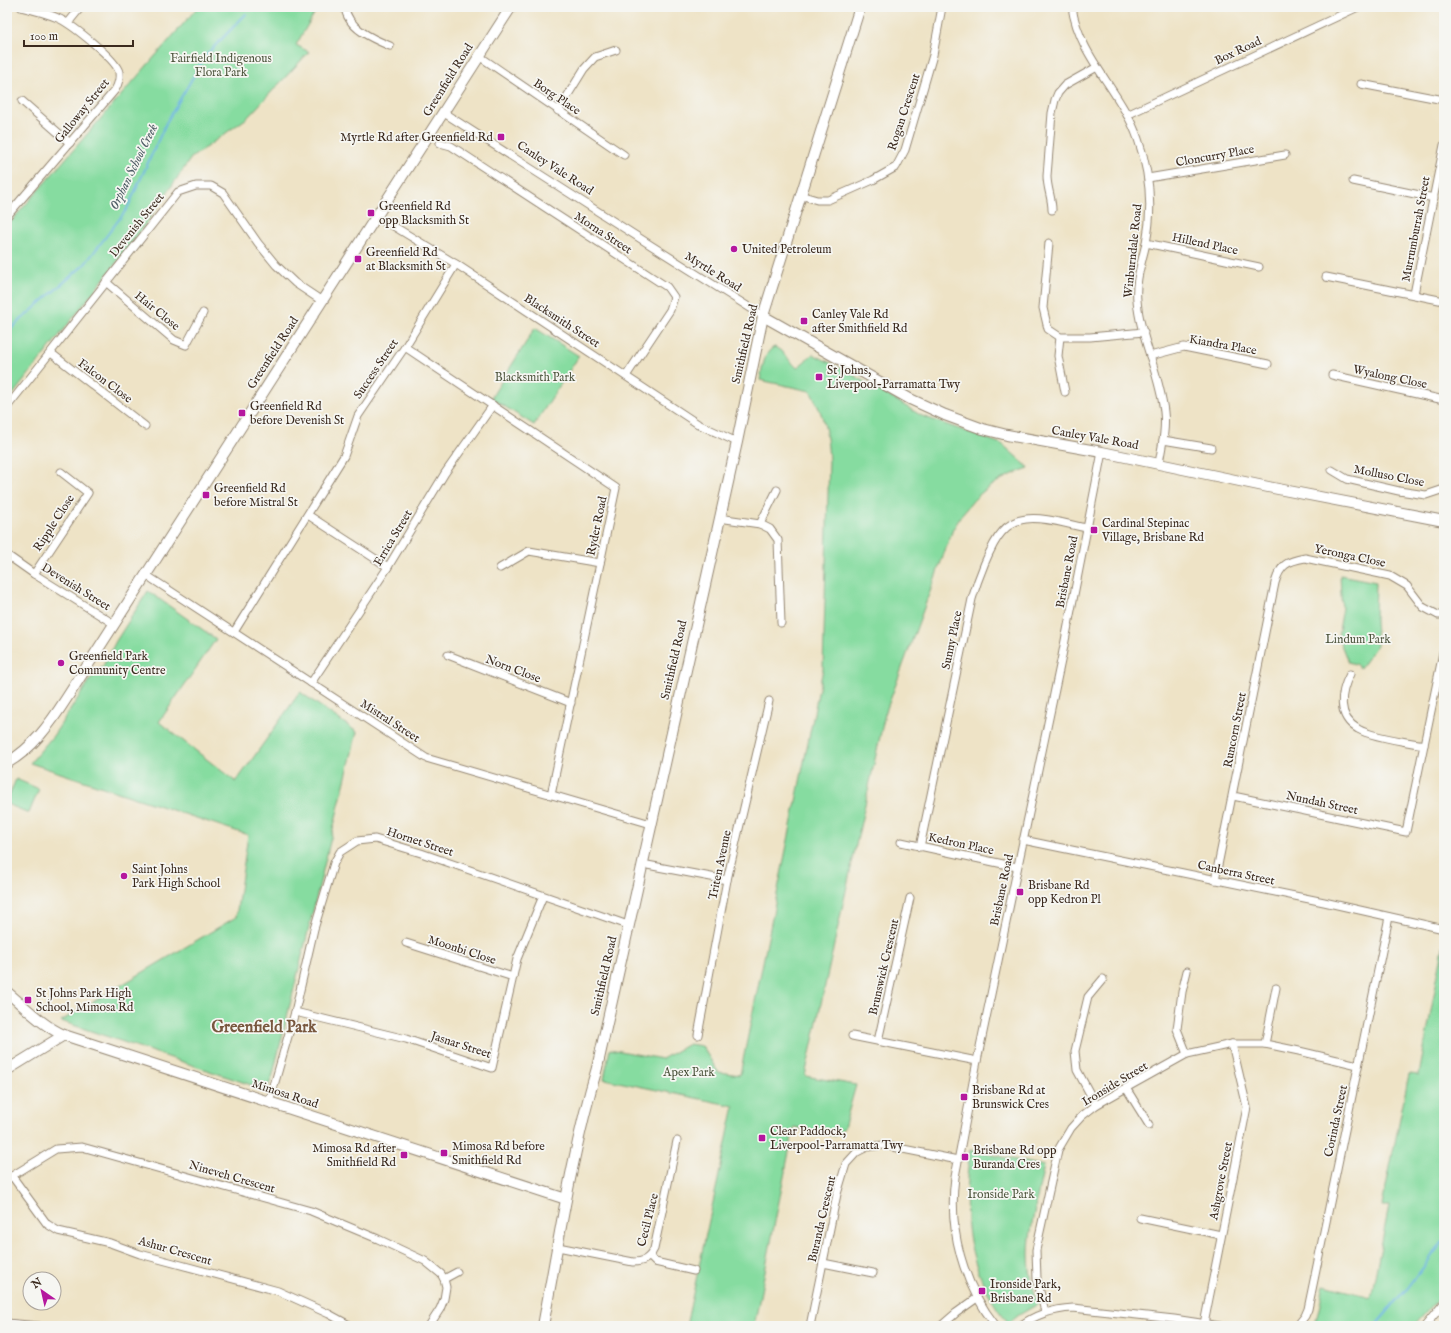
<svg xmlns="http://www.w3.org/2000/svg" width="1451" height="1333" font-family="'IM FELL English',serif">
<style>
.green{fill:#86dca0;stroke:#60835f}
.lines{fill:none;stroke-linecap:round;stroke-linejoin:round}
.stream{stroke:#6bb4e3;stroke-width:2}
.street-casing{stroke:#948672;stroke-width:9}
.secondary-casing{stroke:#948672;stroke-width:12}
.street{stroke:#fff;stroke-width:7}
.secondary{stroke:#fff;stroke-width:10}
.poi-dot{fill:#b5179e;stroke:#f6f6f2;stroke-width:1.5}
.labels{text-anchor:middle;dominant-baseline:central;stroke-width:3.5;stroke-linejoin:round;paint-order:stroke}
.street-label{font-size:12px;fill:#3b2a1e;stroke:#f6f6f2}
.park-label{font-size:12px;fill:#4e563e;stroke:#f6f6f2}
.poi-label{font-size:12px;fill:#3b2a1e;stroke:#f6f6f2;text-anchor:start}
.water-label{font-size:13px;font-style:italic;fill:#4c5a63;stroke:#f6f6f2}
.district-label{font-size:16px;font-weight:bold;fill:#78573e;stroke:#f6f6f2}
</style>
<rect width="100%" height="100%" fill="#f6f6f2"/>
<filter id="ink" filterUnits="userSpaceOnUse"><feTurbulence type="fractalNoise" baseFrequency=".025" numOctaves="2"/><feDisplacementMap in="SourceGraphic" scale="8" xChannelSelector="R" yChannelSelector="G"/><feConvolveMatrix kernelMatrix="1 2 1 2 8 2 1 2 1" color-interpolation-filters="sRGB"/></filter>
<filter id="wash" filterUnits="userSpaceOnUse"><feTurbulence type="fractalNoise" baseFrequency=".012" numOctaves="4" result="noise"/><feDisplacementMap in="SourceGraphic" scale="16" xChannelSelector="R" yChannelSelector="G"/><feGaussianBlur stdDeviation="0.9" result="paint"/><feColorMatrix in="noise" values="0 0 0 0 0 0 0 0 0 0 0 0 0 0 0 0 0 1.4 0 .05"/><feComposite in="paint" operator="in"/></filter>
<g filter="url(#wash)">
<rect width="100%" height="100%" fill="#eee3c6"/>
<!-- green -->
<g class="green">
<polygon points="198,7 318,7 296,45 309,52 247,118 191,158 135,239 7,402 7,226"/>
<polygon points="535,328 579,356 534,425 491,398"/>
<path d="M775,347L781,351L797,368L813,354L850,373L922,416L1002,444L1029,468C1005,476 983,487 967,508C961,514 958,522 953,529L885,714L805,1076L856,1085L844,1128L835,1136L794,1127L754,1326H686L734,1106L604,1079L610,1049L662,1059L689,1044L702,1046L718,1072L740,1075L823,669L829,460C827,431 825,417 810,391L760,380C762,371 764,350 775,347Z"/>
<polygon points="1340,575 1376,582 1375,621 1377,645 1360,668 1355,664 1348,662 1338,637 1342,613"/>
<polygon points="148,591 216,639 159,722 236,782 300,692 357,732 272,1078 266,1090 61,1021 236,917 248,835 30,763 53,736 90,680 103,666 116,641"/>
<polygon points="16,779 39,789 29,813 7,804 7,801"/>
<polygon points="1444,942 1444,1292 1414,1326 1315,1326 1324,1285 1371,1297 1389,1206 1382,1206 1409,1074 1419,1075"/>
<path d="M970,1150L1044,1166C1039,1189 1033,1214 1030,1238C1027,1260 1031,1284 1038,1304L1019,1315L1009,1323C1001,1315 995,1306 990,1296C964,1251 963,1200 970,1150Z"/>
</g>
<g class="lines">
<!-- stream -->
<g class="stream">
<polyline points="7,332 85,264 127,209 166,123 206,55 246,14"/>
<polyline points="1375,1326 1407,1289 1444,1240"/>
</g>
</g>
</g>
<g filter="url(#ink)">
<g class="lines">
<defs>
<g id="street">
<path d="M345,7C347,28 373,39 390,46"/>
<polyline points="500,7 508,12"/>
<path d="M1072,7C1079,57 1122,92 1138,139C1150,173 1153,208 1146,243C1142,262 1135,281 1137,300C1140,338 1160,374 1164,412C1166,429 1162,446 1159,463"/>
<polyline points="68,23 81,7"/>
<polyline points="479,56 624,155"/>
<polyline points="1361,84 1444,100"/>
<polyline points="22,101 70,143"/>
<polyline points="558,111 584,69 595,57 616,50"/>
<polyline points="444,113 652,246 763,316"/>
<polyline points="1127,115 1358,7"/>
<polyline points="440,143 451,146 667,287 674,297 670,310 626,376"/>
<polyline points="1148,178 1285,155"/>
<polyline points="1353,181 1434,198"/>
<polyline points="800,195 817,200 828,200 873,180 896,167 905,150 924,86 933,55 942,7"/>
<path d="M1052,210C1052,198 1047,188 1047,176L1052,113L1055,100L1058,93L1065,85L1097,67"/>
<path d="M7,216L115,90C118,85 120,79 119,72C116,59 72,25 60,19C47,13 34,10 21,7"/>
<polyline points="375,218 390,224 456,264 698,424 737,442"/>
<polyline points="1049,243 1043,308 1048,329 1060,337 1090,337 1144,332"/>
<polyline points="1146,243 1259,267"/>
<polyline points="1326,277 1444,301"/>
<polyline points="106,282 174,340 186,345 203,313"/>
<polyline points="1414,294 1444,145"/>
<polyline points="1060,337 1058,356 1065,392"/>
<polyline points="405,347 616,488 551,795"/>
<polyline points="51,353 145,426"/>
<polyline points="1150,356 1184,347 1268,364"/>
<polyline points="1332,375 1444,400"/>
<polyline points="7,407 178,192 196,186 211,186 223,193 258,243 276,265 295,283 322,301"/>
<polyline points="1163,440 1211,448"/>
<polyline points="1332,470 1347,479 1399,491 1426,495 1444,489"/>
<polyline points="308,515 388,567"/>
<polyline points="719,518 760,524 770,529 778,540 781,623"/>
<polyline points="760,524 777,490"/>
<polyline points="7,555 34,574 114,624"/>
<polyline points="500,568 529,551 600,563"/>
<polyline points="34,574 88,493 61,472"/>
<polyline points="146,575 426,758 651,824"/>
<polyline points="234,632 344,456 358,416 405,347 456,264"/>
<polyline points="448,655 571,703"/>
<path d="M1350,674C1340,693 1337,717 1358,729C1371,737 1407,742 1424,745"/>
<polyline points="311,683 388,567 445,473 493,405"/>
<polyline points="1233,796 1406,832 1444,648"/>
<polyline points="1023,840 1324,902 1444,929"/>
<polyline points="901,842 1017,867"/>
<path d="M920,847L972,599C977,582 990,545 1002,532C1008,525 1016,520 1026,519C1042,516 1070,525 1087,528"/>
<polyline points="642,864 727,880"/>
<path d="M1215,880L1275,583C1280,565 1287,561 1305,558L1390,576L1407,586L1423,607L1438,615H1444"/>
<polyline points="406,943 513,977"/>
<polyline points="1187,971 1182,992 1177,1029 1187,1054"/>
<polyline points="295,1012 406,1039 492,1068 517,959 543,896"/>
<polyline points="698,1035 727,880 769,701"/>
<polyline points="852,1036 977,1061"/>
<polyline points="878,1041 910,898"/>
<polyline points="1265,1044 1276,988"/>
<polyline points="1126,1088 1149,1125"/>
<polyline points="269,1103 295,1012 314,929 334,863 340,852 357,841 375,839 421,853 628,925"/>
<polyline points="1096,1105 1077,1070 1075,1051 1088,997 1103,979"/>
<polyline points="12,1176 47,1224 58,1231 110,1243 140,1254 278,1291 329,1314 351,1326"/>
<polyline points="7,1179 56,1149 82,1147 311,1211 378,1239 425,1261 441,1274 444,1279 446,1287 444,1299 440,1309 429,1326"/>
<polyline points="1140,1218 1221,1235"/>
<path d="M558,1247L633,1262C643,1262 649,1259 654,1249L677,1141"/>
<polyline points="650,1257 655,1262 694,1271"/>
<polyline points="823,1263 873,1273"/>
<polyline points="444,1279 457,1272"/>
<polyline points="1045,1312 1037,1279 1036,1250 1058,1150 1071,1128 1082,1116 1096,1105 1126,1088 1187,1054 1232,1044 1265,1044 1299,1051 1358,1065"/>
<polyline points="7,1323 39,1326"/>
<polyline points="1204,1324 1247,1107 1232,1044"/>
<polyline points="810,1326 837,1194 846,1164 857,1152 867,1147 883,1145 958,1160"/>
<polyline points="941,1326 956,1313 977,1298"/>
<path d="M996,1326C963,1284 948,1230 955,1177L977,1061L1062,656L1102,452"/>
<path d="M1020,1326C1036,1314 1053,1309 1073,1308L1174,1319L1220,1326"/>
<polyline points="1297,1326 1305,1316 1308,1309 1389,917"/>
<polyline points="1425,1326 1444,1303"/>
</g>
<g id="secondary">
<polyline points="763,316 910,399 945,415 983,429 1007,435 1102,452 1273,488 1444,521"/>
<path d="M7,763C33,748 50,724 66,699L511,7"/>
<path d="M7,992C25,1007 43,1026 64,1035L566,1199"/>
<polyline points="7,1070 64,1035"/>
<path d="M543,1326C559,1240 572,1152 597,1068L737,442L763,316L860,7"/>
</g>
</defs>
<!-- street casing -->
<use href="#street" class="street-casing"/>
<!-- secondary casing -->
<use href="#secondary" class="secondary-casing"/>
<!-- street -->
<use href="#street" class="street"/>
<!-- secondary -->
<use href="#secondary" class="secondary"/>
</g>
</g>
<!-- markers -->
<g class="poi-dot">
<rect x="497" y="133" width="8" height="8" rx="2"/>
<rect x="367" y="209" width="8" height="8" rx="2"/>
<circle cx="734" cy="249" r="4"/>
<rect x="354" y="255" width="8" height="8" rx="2"/>
<rect x="800" y="317" width="8" height="8" rx="2"/>
<rect x="815" y="373" width="8" height="8" rx="2"/>
<rect x="238" y="409" width="8" height="8" rx="2"/>
<rect x="202" y="491" width="8" height="8" rx="2"/>
<rect x="1090" y="526" width="8" height="8" rx="2"/>
<circle cx="61" cy="663" r="4"/>
<circle cx="124" cy="876" r="4"/>
<rect x="1016" y="888" width="8" height="8" rx="2"/>
<rect x="24" y="996" width="8" height="8" rx="2"/>
<rect x="960" y="1093" width="8" height="8" rx="2"/>
<rect x="758" y="1134" width="8" height="8" rx="2"/>
<rect x="440" y="1149" width="8" height="8" rx="2"/>
<rect x="400" y="1151" width="8" height="8" rx="2"/>
<rect x="961" y="1153" width="8" height="8" rx="2"/>
<rect x="978" y="1287" width="8" height="8" rx="2"/>
</g>
<g class="labels">
<!-- street labels -->
<g class="street-label">
<text transform="translate(1238 51) rotate(-25)">Box Road</text>
<text transform="translate(448 80) rotate(-58)">Greenfield Road</text>
<text transform="translate(557 97) rotate(34)">Borg Place</text>
<text transform="translate(82 111) rotate(-51)">Galloway Street</text>
<text transform="translate(904 112) rotate(-72)">Rogan Crescent</text>
<text transform="translate(1215 156) rotate(-10)">Cloncurry Place</text>
<text transform="translate(555 168) rotate(33)">Canley Vale Road</text>
<text transform="translate(137 225) rotate(-51)">Devenish Street</text>
<text transform="translate(1416 229) rotate(-79)">Murrumburrah Street</text>
<text transform="translate(603 233) rotate(33)">Morna Street</text>
<text transform="translate(1205 244) rotate(12)">Hillend Place</text>
<text transform="translate(1133 251) rotate(-84)">Winburndale Road</text>
<text transform="translate(713 272) rotate(32)">Myrtle Road</text>
<text transform="translate(157 311) rotate(39)">Hair Close</text>
<text transform="translate(562 321) rotate(33)">Blacksmith Street</text>
<text transform="translate(745 344) rotate(-77)">Smithfield Road</text>
<text transform="translate(1223 345) rotate(10)">Kiandra Place</text>
<text transform="translate(273 353) rotate(-57)">Greenfield Road</text>
<text transform="translate(376 369) rotate(-56)">Success Street</text>
<text transform="translate(1390 377) rotate(12)">Wyalong Close</text>
<text transform="translate(105 381) rotate(37)">Falcon Close</text>
<text transform="translate(1095 438) rotate(10)">Canley Vale Road</text>
<text transform="translate(1389 476) rotate(11)">Molluso Close</text>
<text transform="translate(54 523) rotate(-57)">Ripple Close</text>
<text transform="translate(597 526) rotate(-78)">Ryder Road</text>
<text transform="translate(393 538) rotate(-59)">Errica Street</text>
<text transform="translate(1350 556) rotate(12)">Yeronga Close</text>
<text transform="translate(1067 572) rotate(-79)">Brisbane Road</text>
<text transform="translate(76 587) rotate(32)">Devenish Street</text>
<text transform="translate(952 640) rotate(-78)">Sunny Place</text>
<text transform="translate(674 660) rotate(-77)">Smithfield Road</text>
<text transform="translate(513 669) rotate(21)">Norn Close</text>
<text transform="translate(390 721) rotate(33)">Mistral Street</text>
<text transform="translate(1235 730) rotate(-79)">Runcorn Street</text>
<text transform="translate(1322 803) rotate(12)">Nundah Street</text>
<text transform="translate(420 842) rotate(18)">Hornet Street</text>
<text transform="translate(961 844) rotate(12)">Kedron Place</text>
<text transform="translate(720 865) rotate(-78)">Triten Avenue</text>
<text transform="translate(1236 873) rotate(12)">Canberra Street</text>
<text transform="translate(1002 890) rotate(-78)">Brisbane Road</text>
<text transform="translate(462 950) rotate(18)">Moonbi Close</text>
<text transform="translate(884 967) rotate(-77)">Brunswick Crescent</text>
<text transform="translate(604 976) rotate(-77)">Smithfield Road</text>
<text transform="translate(461 1045) rotate(18)">Jasnar Street</text>
<text transform="translate(1115 1084) rotate(-31)">Ironside Street</text>
<text transform="translate(285 1094) rotate(18)">Mimosa Road</text>
<text transform="translate(1336 1121) rotate(-78)">Corinda Street</text>
<text transform="translate(232 1177) rotate(16)">Nineveh Crescent</text>
<text transform="translate(1221 1181) rotate(-79)">Ashgrove Street</text>
<text transform="translate(822 1219) rotate(-77)">Buranda Crescent</text>
<text transform="translate(648 1220) rotate(-76)">Cecil Place</text>
<text transform="translate(175 1251) rotate(16)">Ashur Crescent</text>
</g>
<!-- park labels -->
<g class="park-label">
<text x="221" y="58">Fairfield Indigenous<tspan x="221" dy="14">Flora Park</tspan></text>
<text x="535" y="377">Blacksmith Park</text>
<text x="1358" y="639">Lindum Park</text>
<text x="689" y="1072">Apex Park</text>
<text x="1001" y="1194">Ironside Park</text>
</g>
<!-- poi labels -->
<g class="poi-label">
<text x="493" y="137" text-anchor="end">Myrtle Rd after Greenfield Rd</text>
<text x="379" y="206">Greenfield Rd<tspan x="379" dy="14">opp Blacksmith St</tspan></text>
<text x="742" y="249">United Petroleum</text>
<text x="366" y="252">Greenfield Rd<tspan x="366" dy="14">at Blacksmith St</tspan></text>
<text x="812" y="314">Canley Vale Rd<tspan x="812" dy="14">after Smithfield Rd</tspan></text>
<text x="827" y="370">St Johns,<tspan x="827" dy="14">Liverpool-Parramatta Twy</tspan></text>
<text x="250" y="406">Greenfield Rd<tspan x="250" dy="14">before Devenish St</tspan></text>
<text x="214" y="488">Greenfield Rd<tspan x="214" dy="14">before Mistral St</tspan></text>
<text x="1102" y="523">Cardinal Stepinac<tspan x="1102" dy="14">Village, Brisbane Rd</tspan></text>
<text x="69" y="656">Greenfield Park<tspan x="69" dy="14">Community Centre</tspan></text>
<text x="132" y="869">Saint Johns<tspan x="132" dy="14">Park High School</tspan></text>
<text x="1028" y="885">Brisbane Rd<tspan x="1028" dy="14">opp Kedron Pl</tspan></text>
<text x="36" y="993">St Johns Park High<tspan x="36" dy="14">School, Mimosa Rd</tspan></text>
<text x="972" y="1090">Brisbane Rd at<tspan x="972" dy="14">Brunswick Cres</tspan></text>
<text x="770" y="1131">Clear Paddock,<tspan x="770" dy="14">Liverpool-Parramatta Twy</tspan></text>
<text x="452" y="1146">Mimosa Rd before<tspan x="452" dy="14">Smithfield Rd</tspan></text>
<text x="396" y="1148" text-anchor="end">Mimosa Rd after<tspan x="396" dy="14">Smithfield Rd</tspan></text>
<text x="973" y="1150">Brisbane Rd opp<tspan x="973" dy="14">Buranda Cres</tspan></text>
<text x="990" y="1284">Ironside Park,<tspan x="990" dy="14">Brisbane Rd</tspan></text>
</g>
<!-- water labels -->
<g class="water-label">
<text transform="translate(134 167) rotate(-64)">Orphan School Creek</text>
</g>
<!-- district labels -->
<g class="district-label">
<text x="264" y="1028">Greenfield Park</text>
</g>
</g>
<!-- margin -->
<rect width="1451" height="1333" fill="none" stroke="#f6f6f2" stroke-width="24"/>
<!-- north arrow -->
<g transform="translate(42 1291) rotate(326)"><circle r="19" fill="#f6f6f2" stroke="#aba49d"/>
<path d="M0-3L7 15L0 10L-7 15Z" fill="#b5179e"/>
<text y="-6" font-size="11" font-weight="bold" text-anchor="middle" fill="#3b2a1e">N</text>
</g>
<!-- scale -->
<path d="M24 40v6h109v-6" fill="none" stroke="#3b2a1e" stroke-width="2"/>
<text x="30" y="40" font-size="12" fill="#3b2a1e" stroke="#f6f6f2" stroke-width="3" paint-order="stroke">100 m</text>
</svg>
